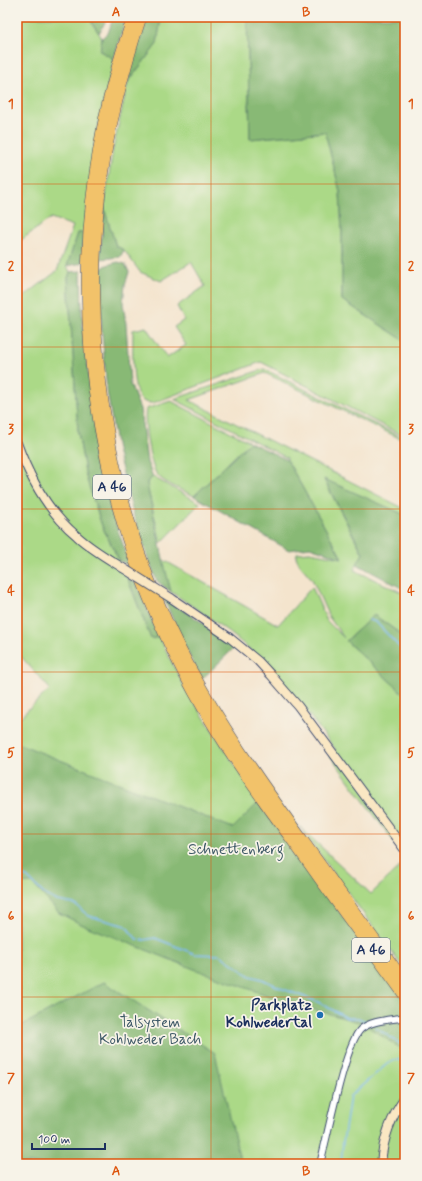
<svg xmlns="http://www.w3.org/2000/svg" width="422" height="1181" font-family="Mynerve,sans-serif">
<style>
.green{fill:#abd987;stroke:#638472}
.forest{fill:#88b974;stroke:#527469}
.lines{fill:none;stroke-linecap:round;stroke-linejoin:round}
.stream{stroke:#7ebbf1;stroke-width:1.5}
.street-casing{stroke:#3c4a6f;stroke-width:8}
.secondary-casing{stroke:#3c4a6f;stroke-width:10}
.highway-casing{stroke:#3c4a6f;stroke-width:12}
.street{stroke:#fff;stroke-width:6}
.secondary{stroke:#fae7c3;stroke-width:8}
.highway{stroke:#f2c26a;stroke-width:11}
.secondary-bridge-casing{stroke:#3c4a6f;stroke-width:10;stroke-linecap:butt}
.secondary-bridge{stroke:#fae7c3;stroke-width:8}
.grid{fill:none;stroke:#de5710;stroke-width:1;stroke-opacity:0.55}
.poi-dot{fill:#1f6fb2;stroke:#f7f3e8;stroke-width:1.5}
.labels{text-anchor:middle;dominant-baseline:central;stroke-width:3.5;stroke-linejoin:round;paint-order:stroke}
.shield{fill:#f7f3e8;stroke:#5d6a87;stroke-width:1}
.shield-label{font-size:14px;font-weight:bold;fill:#1b2f5e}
.park-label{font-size:15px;fill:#3f5a68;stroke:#f7f3e8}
.poi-label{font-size:15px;font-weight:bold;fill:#1b2f5e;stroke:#f7f3e8;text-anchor:end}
.neatline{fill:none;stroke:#de5710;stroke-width:1.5}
.grid-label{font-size:13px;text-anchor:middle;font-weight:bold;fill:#de5710}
</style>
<rect width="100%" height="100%" fill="#f7f3e8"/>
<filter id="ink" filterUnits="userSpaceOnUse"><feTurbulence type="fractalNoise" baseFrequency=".025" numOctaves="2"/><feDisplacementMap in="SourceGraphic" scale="8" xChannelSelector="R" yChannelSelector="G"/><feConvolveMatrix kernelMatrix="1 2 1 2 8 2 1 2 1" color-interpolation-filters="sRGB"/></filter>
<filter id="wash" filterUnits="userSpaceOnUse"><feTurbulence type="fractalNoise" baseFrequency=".012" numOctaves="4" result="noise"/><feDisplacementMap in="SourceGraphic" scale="16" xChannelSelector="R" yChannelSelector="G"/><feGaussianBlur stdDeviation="0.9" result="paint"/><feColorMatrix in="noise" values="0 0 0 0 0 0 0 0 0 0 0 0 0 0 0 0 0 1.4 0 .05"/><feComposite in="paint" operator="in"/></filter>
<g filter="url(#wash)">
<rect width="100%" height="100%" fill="#f4e4cd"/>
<!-- green -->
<g class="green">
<polygon points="17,17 91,17 92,23 102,38 100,51 114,59 94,145 84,233 78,233 67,266 70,272 68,278 78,432 86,477 102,526 127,577 151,639 159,637 185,688 259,802 236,825 287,847 17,792 17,720 50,689 17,652 17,302 57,271 73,226 51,218 17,243"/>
<path d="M161,17H247L250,139L325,132L340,191L342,232V300L405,341V437L261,362L153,403C147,403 142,402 139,397C131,385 133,346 133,330L146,327L167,358L186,345L174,327L184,320L177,306L205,286L191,262L161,281L140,272L124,250L116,246L104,208L113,149L128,82L157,44Z"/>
<path d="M264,369L405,439V441L265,373L189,400L405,509V515L324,480L363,554L354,570L405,594V637L374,615L346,641L405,695V857L329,754L336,750C311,718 288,686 259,658C233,633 202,612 171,592L162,559L278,625L312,587L327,621L344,638L329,617L312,579L300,565L296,557L297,553L310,552L342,558L287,460V458L174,399Z"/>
<path d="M171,401L250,442L194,496C182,490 168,485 158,476C150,468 143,421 146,409Z"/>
<polygon points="153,477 200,503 161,543 148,490 147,482"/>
<polygon points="299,826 371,894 405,862 405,970"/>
<polygon points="17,843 405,1039 405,1164 17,1164"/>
</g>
<!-- forest -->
<g class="forest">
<polygon points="91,17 108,17 99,33 92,23"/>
<polygon points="113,17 126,17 114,59 100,51 102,38 109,31"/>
<polygon points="148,17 161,17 157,44 128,82 132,61"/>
<polygon points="247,17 405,17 405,341 342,300 342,232 340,191 325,132 250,139"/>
<polygon points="104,208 116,246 124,250 120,257 100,259"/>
<polygon points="78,233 84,233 82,263 67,266"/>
<path d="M118,262L125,264L129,272L125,285L123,303L126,324L130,384L140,409L147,462L153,477L147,482L148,490C156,524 162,558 171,592L157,581L150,564L133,513L117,450L107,391L102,332L100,278L101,269L107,265Z"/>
<polygon points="81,271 82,317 90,391 101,466 113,516 131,567 119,560 102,526 86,477 78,432 68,278 70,272"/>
<polygon points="250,442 287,460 342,558 310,547 289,550 194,496"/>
<polygon points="324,479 405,515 405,590 357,564 363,553"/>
<polygon points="127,577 137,584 159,637 151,639"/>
<polygon points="163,597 215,631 235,647 202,679 189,655"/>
<polygon points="374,615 405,637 405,695 346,641"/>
<polygon points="17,743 233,828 259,802 405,1001 405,1027 404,1032 405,1032 405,1051 362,1023 283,1001 194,969 83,925 59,913 32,883 17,884"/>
<polygon points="104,982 215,1053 241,1164 17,1164 17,1028"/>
</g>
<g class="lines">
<!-- stream -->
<g class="stream">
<polyline points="369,620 376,622 405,653"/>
<polyline points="17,875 27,877 44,894 57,901 74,904 89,916 126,926 132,934 137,939 144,940 155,938 195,954 220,955 250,976 262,979 283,989 318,1002 347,1018 358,1018 365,1021"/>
<polyline points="375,1027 405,1047"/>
<polyline points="341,1164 343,1142 350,1096 387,1064 395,1060 405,1060"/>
</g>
</g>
</g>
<g filter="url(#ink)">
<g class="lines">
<defs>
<path id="street" d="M320,1164C327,1139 345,1043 361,1029C372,1020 391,1020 405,1017"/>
<g id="secondary">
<path d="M17,443C30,479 48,512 77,536C91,549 107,558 123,568"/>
<polyline points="171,598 230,638 258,661 271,675 298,706 405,850"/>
<path d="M381,1164C383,1139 390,1118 405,1098"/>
</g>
<g id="highway">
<path d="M133,17C119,58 107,99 100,142C66,330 101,525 194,692C223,745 259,795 295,844C331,895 368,945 405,996"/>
<path d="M141,17C124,69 110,122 102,176C78,352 113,538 203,691C234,745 270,795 306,845C339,891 372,936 405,982"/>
</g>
</defs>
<!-- street casing -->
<use href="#street" class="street-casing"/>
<!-- secondary casing -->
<use href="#secondary" class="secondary-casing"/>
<!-- highway casing -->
<use href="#highway" class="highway-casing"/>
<!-- street -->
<use href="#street" class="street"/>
<!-- secondary -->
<use href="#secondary" class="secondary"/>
<!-- highway -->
<use href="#highway" class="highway"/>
<defs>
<polyline id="secondary-bridge" points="123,568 171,598"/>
</defs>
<!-- secondary-bridge casing -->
<use href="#secondary-bridge" class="secondary-bridge-casing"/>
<!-- secondary-bridge -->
<use href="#secondary-bridge" class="secondary-bridge"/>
</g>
</g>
<!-- grid -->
<path class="grid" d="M211,17V1164M17,184H405M17,347H405M17,509H405M17,672H405M17,834H405M17,997H405"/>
<!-- markers -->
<circle class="poi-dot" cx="320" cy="1015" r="4"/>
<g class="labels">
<!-- shield labels -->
<g class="shield">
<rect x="93" y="475" width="38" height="24" rx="3"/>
<rect x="352" y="938" width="38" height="24" rx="3"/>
</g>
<g class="shield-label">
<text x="112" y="487">A 46</text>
<text x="371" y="950">A 46</text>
</g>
<!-- park labels -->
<g class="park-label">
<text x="236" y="850">Schnettenberg</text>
<text x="150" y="1023">Talsystem<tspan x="150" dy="17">Kohlweder Bach</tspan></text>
</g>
<!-- poi labels -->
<g class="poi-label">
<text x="312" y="1006">Parkplatz<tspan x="312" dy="17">Kohlwedertal</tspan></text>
</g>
</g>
<!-- margin -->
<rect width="422" height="1181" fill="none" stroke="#f7f3e8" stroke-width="44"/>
<!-- scale -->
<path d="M32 1143v6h73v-6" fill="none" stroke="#1b2f5e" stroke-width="2"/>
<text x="38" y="1143" font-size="12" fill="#1b2f5e" stroke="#f7f3e8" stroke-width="3" paint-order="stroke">100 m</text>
<rect x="22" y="22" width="378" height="1137" class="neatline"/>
<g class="grid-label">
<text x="116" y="16">A</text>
<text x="306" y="16">B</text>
<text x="11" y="108">1</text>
<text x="411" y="108">1</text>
<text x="11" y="270">2</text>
<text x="411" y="270">2</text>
<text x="11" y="433">3</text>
<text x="411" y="433">3</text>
<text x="11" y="595">4</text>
<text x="411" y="595">4</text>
<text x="11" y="757">5</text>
<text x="411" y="757">5</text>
<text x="11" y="920">6</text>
<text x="411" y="920">6</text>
<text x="11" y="1082">7</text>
<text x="411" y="1082">7</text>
<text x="116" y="1175">A</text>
<text x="306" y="1175">B</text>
</g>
</svg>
